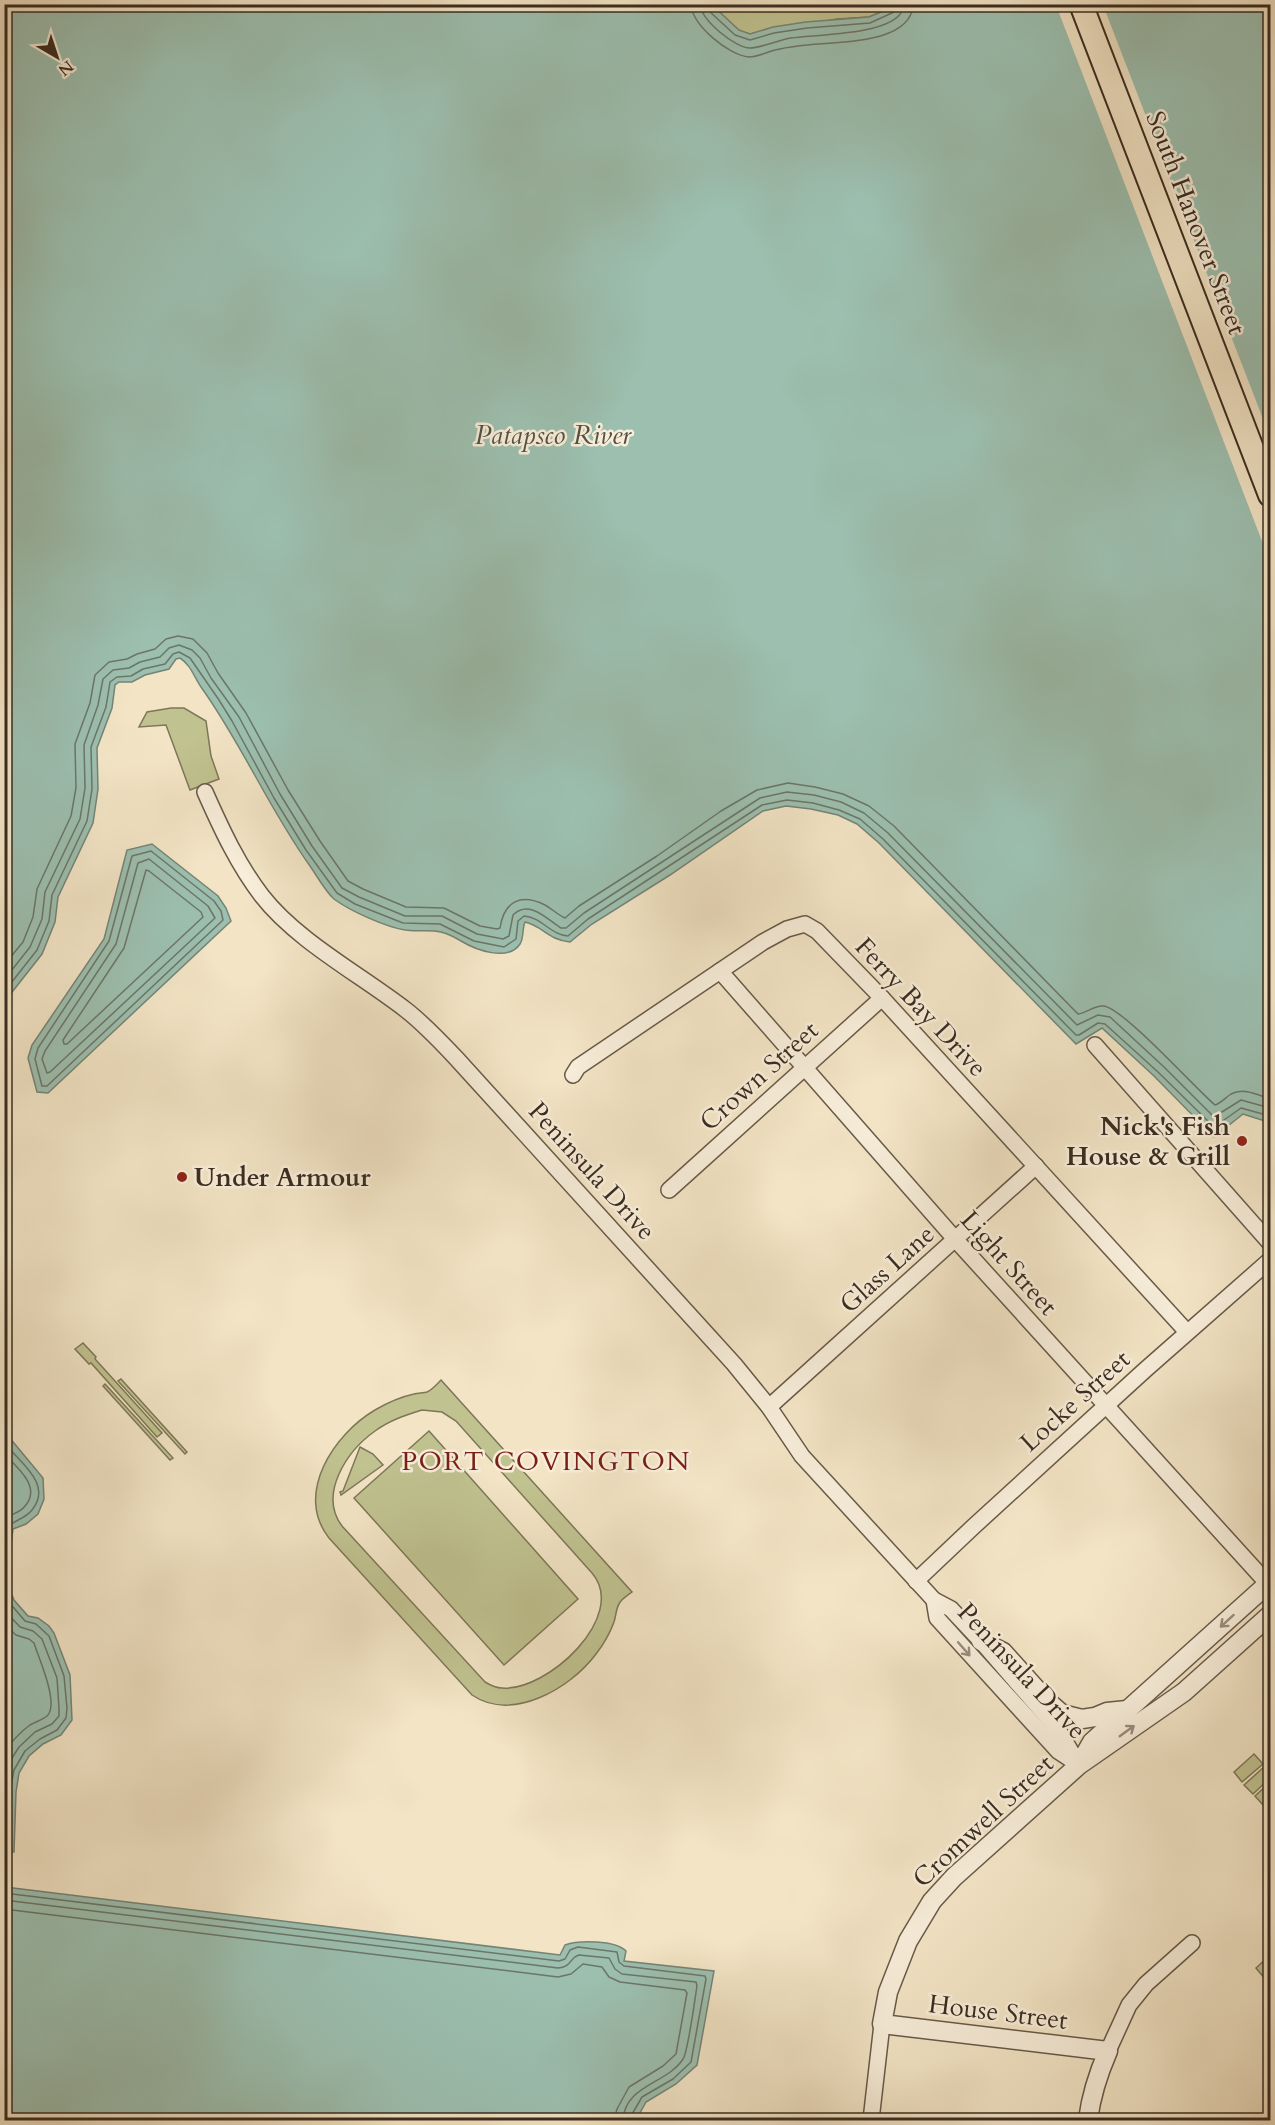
<svg xmlns="http://www.w3.org/2000/svg" width="1275" height="2125" font-family="Cardo,serif">
<style>
.green{fill:#c0c290;stroke:#7d7758;stroke-width:1.5;fill-rule:evenodd}
.water{fill:#9cbfaf;stroke:#758476;stroke-width:1.5}
.pier{fill:#f2e4c5}
.lines{fill:none;stroke-linecap:round;stroke-linejoin:round}
.shore{stroke:#6b7668;stroke-width:1.5}
.minor-casing{stroke:#685a49;stroke-width:18}
.tertiary-casing{stroke:#685a49;stroke-width:21}
.primary-casing{stroke:#3a2c20;stroke-width:26}
.minor{stroke:#f7edd9;stroke-width:15}
.tertiary{stroke:#f7edd9;stroke-width:18}
.primary{stroke:#f2e4c5;stroke-width:22}
.oneway{stroke:#988c7c}
.poi-dot{fill:#8f2418;stroke:#f7edd9;stroke-width:2}
.labels{text-anchor:middle;dominant-baseline:central;stroke-width:5;stroke-linejoin:round;paint-order:stroke}
.street-label{font-size:26px;fill:#3a2c20;stroke:#f7edd9}
.poi-label{font-size:26px;font-weight:bold;fill:#3a2c20;stroke:#f7edd9;text-anchor:end}
.water-label{font-size:27px;font-style:italic;fill:#525144;stroke:#f7edd9}
.neighbourhood-label{font-size:27px;letter-spacing:1.5px;fill:#7a1f14;stroke:#f7edd9}
</style>
<rect width="100%" height="100%" fill="#f2e4c5"/>
<filter id="stains"><feTurbulence type="fractalNoise" baseFrequency=".00333" numOctaves="4"/><feColorMatrix values="0 0 0 0 .2 0 0 0 0 .09 0 0 0 0 .02 0 0 0 .5 -.17"/></filter>
<radialGradient id="worn" r=".72"><stop offset=".6" stop-color="#630" stop-opacity="0"/><stop offset="1" stop-color="#630" stop-opacity=".3"/></radialGradient>
<!-- green -->
<g class="green">
<polygon points="711,5 898,5 869,17 837,19 750,34 739,31"/>
<polygon points="171,708 184,708 206,721 211,756 219,779 190,790 166,725 139,727 147,712"/>
<polygon points="83,1343 96,1357 95,1359 162,1433 157,1437 91,1363 89,1364 75,1349"/>
<polygon points="121,1379 187,1452 185,1454 118,1381"/>
<path d="M441,1380L632,1592C628,1595 621,1599 619,1604C616,1609 616,1616 614,1622C610,1633 603,1645 596,1654C570,1689 512,1722 472,1695L329,1538C294,1494 334,1434 375,1410C387,1403 400,1397 414,1394C418,1393 424,1393 427,1392C432,1390 438,1383 441,1380ZM422,1410L442,1412L456,1421L592,1573C629,1616 547,1692 502,1688C496,1688 490,1685 485,1682L342,1526C318,1494 347,1451 375,1431C390,1420 406,1415 422,1410Z"/>
<polygon points="105,1384 173,1458 170,1460 103,1386"/>
<polygon points="429,1431 578,1599 504,1665 354,1498"/>
<polygon points="360,1447 373,1454 383,1465 341,1495 340,1492 343,1491"/>
<polygon points="1254,1754 1263,1764 1242,1782 1234,1772"/>
<polygon points="1265,1766 1270,1773 1270,1778 1253,1794 1244,1785"/>
<polygon points="1270,1782 1270,1799 1263,1805 1255,1796"/>
<polygon points="1269,1956 1270,1957 1270,1985 1256,1968"/>
</g>
<!-- water -->
<g class="water">
<path d="M711,4L739,30L750,34L773,27L806,22L869,17L898,5H1270V1121L1268,1122L1243,1114L1214,1137L1154,1076L1102,1028L1076,1044L879,843L857,824L838,815L811,809L786,806L763,811L670,875L592,924L570,942C548,940 543,926 525,922C522,929 524,938 520,944C508,962 476,950 461,941C436,926 431,933 405,930C386,927 350,911 334,899C325,891 317,876 310,866C269,809 242,744 201,687C194,677 191,665 180,658L176,659L169,669L145,675L132,682H119L115,685L112,708L97,748L98,789L93,823L58,897L55,922L42,954L5,1001V5Z"/>
<polygon points="152,844 218,896 226,908 231,921 48,1093 37,1092 28,1058 32,1045 104,939 127,850"/>
<polygon points="4,1431 43,1478 44,1499 38,1514 26,1524 13,1529 9,1560 5,1565"/>
<polygon points="5,1594 12,1595 14,1600 28,1616 38,1618 49,1626 54,1633 70,1675 72,1720 61,1735 43,1744 29,1756 19,1773 16,1792 14,1852 4,1851"/>
<path d="M5,1887L560,1955L565,1945C579,1940 615,1940 626,1951L624,1961L714,1971L697,2065L676,2084L646,2102L636,2120H5Z"/>
</g>
<!-- pier -->
<polygon class="pier" points="1056,5 1103,5 1270,437 1270,562"/>
<g class="lines">
<!-- shore -->
<g class="shore">
<path d="M691,4C692,25 728,55 749,57C758,57 767,52 775,50C783,48 790,47 798,46C827,41 912,47 913,4"/>
<path d="M700,4C701,20 735,48 750,48C760,48 779,40 791,38C816,34 903,36 904,4"/>
<polyline points="708,4 709,11 735,35 750,40 774,33 807,28 870,23 894,12 897,4"/>
<polygon points="151,851 214,901 221,911 223,920 47,1086 42,1086 35,1059 38,1048 109,941 132,856"/>
<polygon points="149,859 208,906 215,918 50,1072 47,1073 42,1059 45,1051 116,944 138,863"/>
<polygon points="146,870 149,871 201,912 203,917 67,1044 64,1044 63,1040 124,948"/>
<path d="M4,965L23,942L33,917L37,889L71,816L76,788L75,744L90,703L95,675L109,662L127,659L137,654L155,649L166,639L178,636L193,639L207,653L218,673L246,713L288,790L320,841L348,881L363,889L406,907L444,908L480,926L497,929L500,928C504,901 521,893 545,905C552,909 558,915 565,918L579,906L657,856L721,811L757,790L788,783L815,787L843,794L869,806L894,826L1078,1014C1087,1013 1094,1005 1104,1006C1124,1009 1195,1088 1215,1105C1221,1103 1225,1098 1231,1094C1244,1087 1258,1095 1270,1099"/>
<path d="M4,980L30,947L42,919L45,892L80,819L85,788L84,745L98,705L103,679L113,670L129,668L140,662L160,657L169,648L179,645L192,650L200,658L211,678L239,717L280,794L312,846L342,888L359,897L405,916H442L477,934L503,939L509,936L513,915C529,899 547,919 561,928H566L584,913L760,798L787,792L814,795L841,802L864,813L888,833L1077,1025L1098,1015L1110,1017L1164,1067L1214,1117L1241,1100L1270,1108"/>
<path d="M4,992L37,950L49,921L52,895L87,821L92,789L91,747L106,707L110,682L117,677L131,676L143,669L165,664L173,654L179,652L190,658L219,700L232,721L274,798L306,850L337,893L355,904L403,923L440,924L474,941L504,947L516,939L518,921L524,916C541,917 551,935 568,936L588,919L762,805L787,800L813,803L839,810L860,819L883,839L1076,1035H1079L1098,1023L1105,1024L1158,1072L1214,1127L1241,1108L1270,1116"/>
<path d="M4,1442C17,1461 54,1483 32,1510C26,1518 16,1520 8,1526L4,1548"/>
<path d="M4,1454C17,1467 42,1487 25,1506C20,1513 11,1514 4,1519"/>
<polyline points="4,1600 8,1601 25,1621 36,1624 49,1636 64,1676 67,1708 66,1718 57,1730 40,1739 25,1751 14,1770 10,1791 8,1843 4,1845"/>
<polyline points="4,1610 20,1627 33,1631 42,1639 57,1678 59,1708 59,1716 52,1724 35,1732 19,1747 7,1766 4,1779"/>
<path d="M4,1624L16,1635L29,1639L34,1643C38,1657 60,1704 47,1716C42,1720 35,1722 30,1725C19,1733 11,1742 4,1753"/>
<polyline points="4,1893 559,1961 565,1959 570,1950 578,1947 617,1952 619,1962 624,1966 705,1976 706,1979 691,2062 673,2079 642,2097 631,2116 631,2120"/>
<path d="M4,1900L558,1968C572,1967 570,1957 579,1955L609,1958L615,1969L622,1974L696,1982L697,1986C695,1998 688,2052 683,2059C667,2084 625,2085 623,2120"/>
<polyline points="4,1909 558,1977 571,1974 583,1964 602,1967 609,1977 620,1982 685,1990 687,1993 676,2054 663,2066 629,2087 617,2109 614,2120"/>
</g>
<defs>
<g id="minor">
<path d="M205,792C221,828 238,865 262,896C297,941 361,975 406,1010C424,1024 440,1041 456,1058L734,1364L769,1407L802,1456L934,1600L951,1609L981,1641L1059,1731L1079,1765"/>
<polyline points="720,971 955,1239 1268,1584"/>
<polyline points="1095,1045 1270,1243"/>
<polyline points="573,1075 578,1067 763,942 787,929 805,924 817,931 882,998 1187,1332"/>
<polyline points="669,1190 882,998"/>
<polyline points="769,1407 1036,1166"/>
<polyline points="916,1581 973,1527 1145,1370 1270,1260"/>
<polyline points="934,1600 937,1618 1058,1751 1076,1763"/>
<polyline points="1108,2051 1129,2005 1146,1984 1192,1943"/>
<polyline points="871,2120 882,2024"/>
</g>
<g id="tertiary">
<polyline points="981,1641 1003,1652 1047,1701 1062,1714 1082,1719 1095,1717 1107,1712 1127,1710"/>
<polyline points="1084,1756 1092,1742 1270,1582"/>
<path d="M1088,2120C1091,2096 1098,2074 1108,2051L882,2024L888,1992L908,1941L932,1901L954,1877L1079,1765L1184,1692L1270,1615"/>
</g>
<polyline id="primary" points="1081,4 1270,495"/>
</defs>
<!-- minor casing -->
<use href="#minor" class="minor-casing"/>
<!-- tertiary casing -->
<use href="#tertiary" class="tertiary-casing"/>
<!-- primary casing -->
<use href="#primary" class="primary-casing"/>
<!-- minor -->
<use href="#minor" class="minor"/>
<!-- tertiary -->
<use href="#tertiary" class="tertiary"/>
<!-- primary -->
<use href="#primary" class="primary"/>
</g>
<!-- one-way arrows -->
<defs><path id="oneway-shaft" d="M-6 0H5M1.5-3L5.5 0L1.5 3" fill="none" stroke-width="1.6" stroke-linecap="round" stroke-linejoin="round" transform="scale(1.5)"/></defs>
<g class="oneway">
<use href="#oneway-shaft" transform="translate(1227 1621) rotate(138)"/>
<use href="#oneway-shaft" transform="translate(964 1649) rotate(49)"/>
<use href="#oneway-shaft" transform="translate(1127 1731) rotate(-36)"/>
</g>
<!-- markers -->
<g class="poi-dot">
<circle cx="1242" cy="1141" r="6"/>
<circle cx="182" cy="1177" r="6"/>
</g>
<g class="labels">
<!-- street labels -->
<g class="street-label">
<text transform="translate(1196 223) rotate(69)">South Hanover Street</text>
<text transform="translate(921 1007) rotate(47)">Ferry Bay Drive</text>
<text transform="translate(759 1076) rotate(-42)">Crown Street</text>
<text transform="translate(592 1171) rotate(48)">Peninsula Drive</text>
<text transform="translate(1009 1263) rotate(48)">Light Street</text>
<text transform="translate(887 1269) rotate(-42)">Glass Lane</text>
<text transform="translate(1075 1401) rotate(-42)">Locke Street</text>
<text transform="translate(1022 1671) rotate(47)">Peninsula Drive</text>
<text transform="translate(983 1821) rotate(-43)">Cromwell Street</text>
<text transform="translate(998 2012) rotate(7)">House Street</text>
</g>
<!-- poi labels -->
<g class="poi-label">
<text x="1230" y="1126">Nick's Fish<tspan x="1230" dy="30">House &amp; Grill</tspan></text>
<text x="194" y="1177" text-anchor="start">Under Armour</text>
</g>
<!-- water labels -->
<g class="water-label">
<text x="553" y="435">Patapsco River</text>
</g>
<!-- neighbourhood labels -->
<g class="neighbourhood-label">
<text x="546" y="1461">PORT COVINGTON</text>
</g>
</g>
<!-- margin -->
<rect width="1275" height="2125" fill="none" stroke="#f2e4c5" stroke-width="24"/>
<rect x="6" y="6" width="1263" height="2113" fill="none" stroke="#3a2c20" stroke-width="3"/>
<rect x="12" y="12" width="1251" height="2101" fill="none" stroke="#3a2c20" stroke-width="1.5"/>
<!-- north arrow -->
<g transform="translate(57 57) rotate(141)" stroke="#f7edd9" stroke-width="4.5" paint-order="stroke">
<path d="M0-4.5L10 22L0 15L-10 22Z" fill="#3a2c20"/>
<text y="-9" font-size="16" font-weight="bold" text-anchor="middle" fill="#3a2c20">N</text>
</g>
<rect width="100%" height="100%" filter="url(#stains)"/>
<rect width="100%" height="100%" fill="url(#worn)"/>
</svg>
